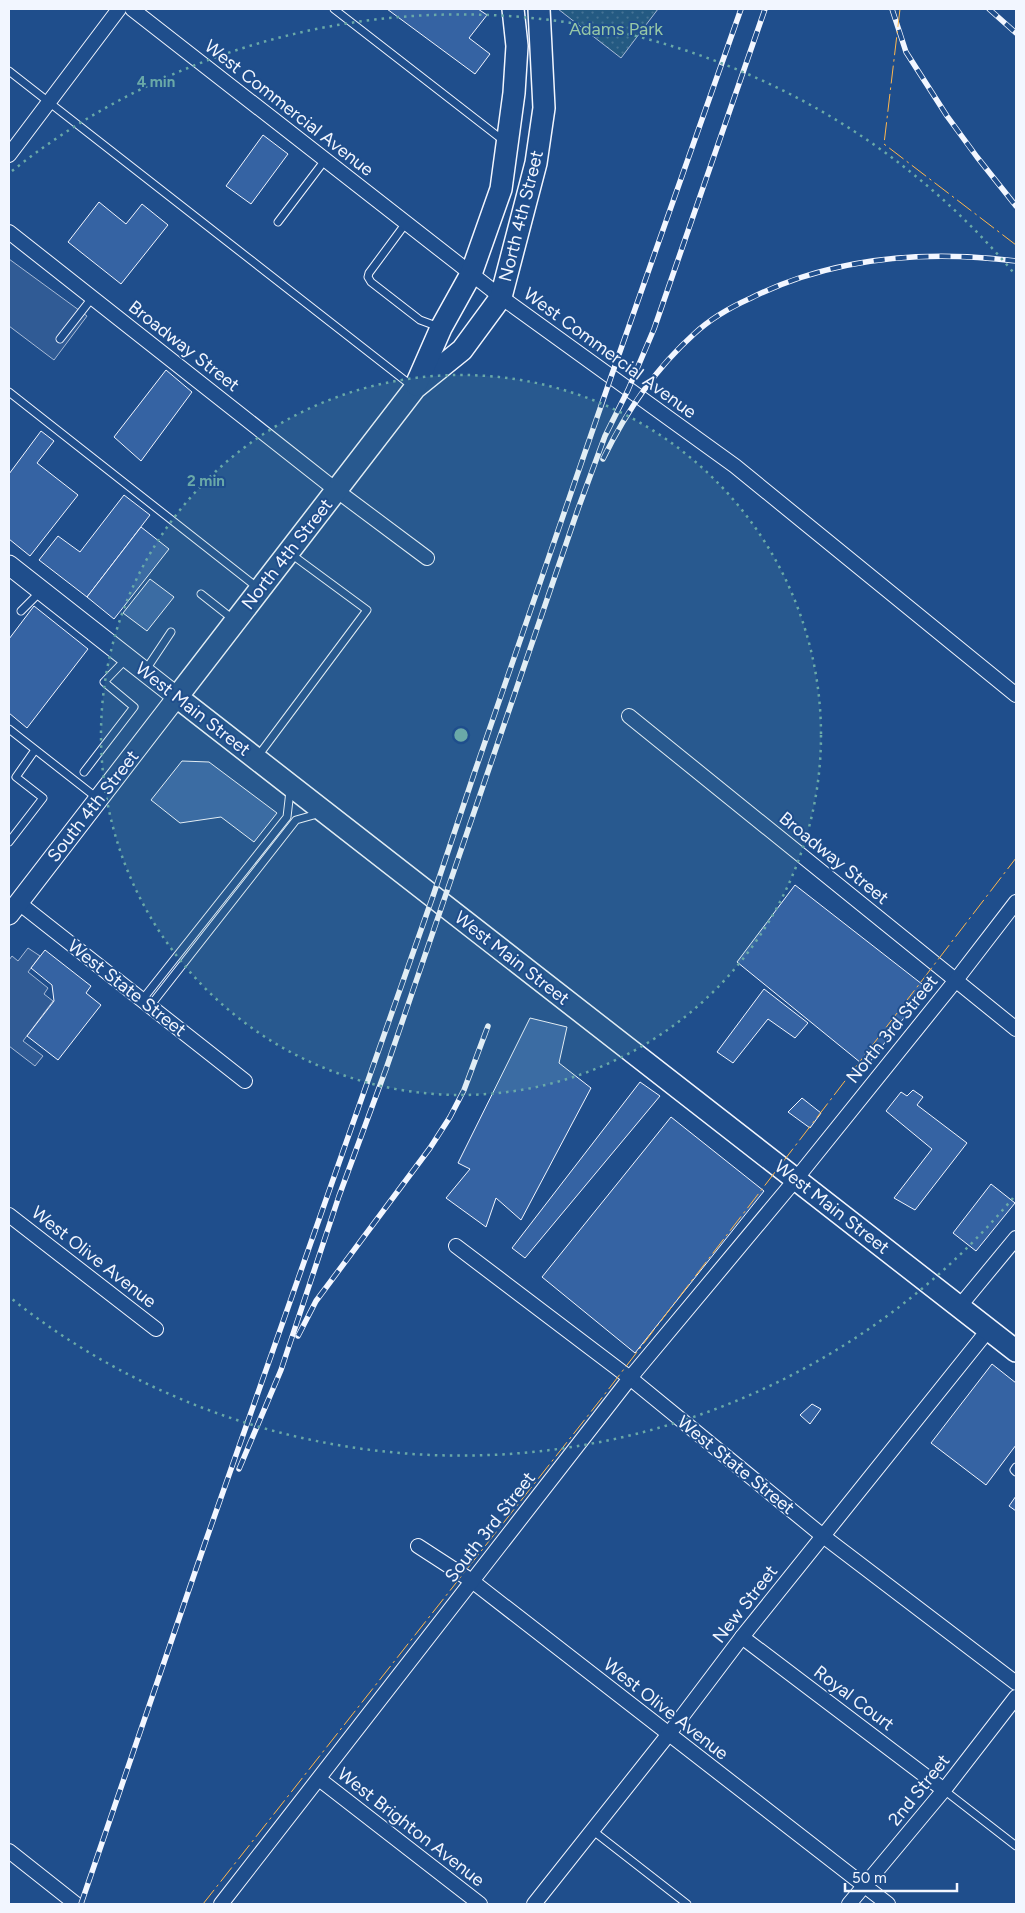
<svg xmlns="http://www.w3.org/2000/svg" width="1025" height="1913" font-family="Figtree,sans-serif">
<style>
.park{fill:url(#park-dots);stroke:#a8bbd7}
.parking{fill:#305b95;stroke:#a8bbd7}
.building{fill:#3563a3;stroke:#f2f6ff}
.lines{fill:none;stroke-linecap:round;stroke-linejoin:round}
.lane-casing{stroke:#f2f6ff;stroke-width:9}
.street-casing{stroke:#f2f6ff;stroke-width:16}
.secondary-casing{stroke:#f2f6ff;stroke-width:21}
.primary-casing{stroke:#f2f6ff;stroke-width:24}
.lane{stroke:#1f4e8c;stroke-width:7}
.street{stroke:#1f4e8c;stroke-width:14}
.secondary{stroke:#1f4e8c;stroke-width:19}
.primary{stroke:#1f4e8c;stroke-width:21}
.rail-casing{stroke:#f2f6ff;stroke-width:5.5}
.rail{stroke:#1f4e8c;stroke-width:4;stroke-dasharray:11;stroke-linecap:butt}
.power{stroke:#ffb74d;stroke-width:1;stroke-dasharray:18 4 2.5 4;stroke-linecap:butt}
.ring{fill:none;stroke:#6aa9a8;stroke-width:2.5;stroke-dasharray:2.5 5}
.labels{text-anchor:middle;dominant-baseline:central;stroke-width:4;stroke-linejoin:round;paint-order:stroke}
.park-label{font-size:18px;fill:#97c8a6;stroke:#1f4e8c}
.street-label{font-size:18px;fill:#f2f6ff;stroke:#1f4e8c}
.centre{fill:#6aa9a8;stroke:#1f4e8c;stroke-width:2.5}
.ring-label{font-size:15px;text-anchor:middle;font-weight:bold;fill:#6aa9a8;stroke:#1f4e8c;stroke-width:4;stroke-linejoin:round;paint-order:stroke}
</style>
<defs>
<pattern id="park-dots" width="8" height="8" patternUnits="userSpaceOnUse" patternTransform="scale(1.25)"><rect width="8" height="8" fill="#245a82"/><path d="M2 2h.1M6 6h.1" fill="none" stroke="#447295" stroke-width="1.8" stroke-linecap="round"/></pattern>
</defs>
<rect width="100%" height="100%" fill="#1f4e8c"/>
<!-- park -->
<polygon class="park" points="558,9 658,9 621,58"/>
<!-- parking -->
<g class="parking">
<polygon points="9,259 87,316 54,360 9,326"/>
<polygon points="28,948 40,956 28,972 48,988 44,994 53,1001 23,1041 43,1056 35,1066 9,1046 9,960 12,956 18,961"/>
</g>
<!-- building -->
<g class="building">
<polygon points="387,9 478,9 487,15 469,38 490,54 475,74"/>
<polygon points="263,135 288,154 251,204 226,186"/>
<polygon points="99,202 126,224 142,204 168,225 121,284 68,242"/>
<polygon points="166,370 192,392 141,461 114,437"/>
<polygon points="41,431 54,441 37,463 78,495 30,556 9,539 9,474"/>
<polygon points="124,495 150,515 87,597 39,560 58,536 80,552"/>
<polygon points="141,527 169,549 114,619 87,597"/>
<polygon points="150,579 174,597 147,631 123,613"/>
<polygon points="34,606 88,649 27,728 9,713 9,639"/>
<polygon points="182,761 209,762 277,813 254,842 221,817 180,823 151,800"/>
<polygon points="795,885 927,988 866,1067 737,962"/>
<polygon points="45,950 91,986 86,993 101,1005 58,1060 27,1036 54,1001 52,985 31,968"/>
<polygon points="764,989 808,1023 795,1038 768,1019 733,1063 717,1052"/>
<polygon points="530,1018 567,1027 559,1063 591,1088 521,1220 496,1198 486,1227 446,1198 470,1169 458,1163"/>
<polygon points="640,1082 660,1096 525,1258 512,1248"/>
<polygon points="913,1090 923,1097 917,1105 967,1143 915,1210 894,1198 932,1149 886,1111 901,1092 907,1096"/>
<polygon points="802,1098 821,1113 810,1128 788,1112"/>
<polygon points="671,1117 764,1191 635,1353 542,1277"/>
<polygon points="991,1184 1015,1203 976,1251 953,1233"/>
<polygon points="992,1364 1016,1383 1016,1445 986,1485 931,1443"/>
<polygon points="812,1404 821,1409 810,1424 800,1415"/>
<polygon points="1016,1496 1016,1511 1009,1506"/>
</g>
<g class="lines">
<defs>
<g id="lane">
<polyline points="334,9 504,141"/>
<polyline points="9,71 412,386"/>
<polyline points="278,222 325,160"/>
<polyline points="406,223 369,273 368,277 371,282 420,320 439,327"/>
<polyline points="60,339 92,298"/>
<polyline points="9,392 258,588"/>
<polyline points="201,594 234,620"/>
<polyline points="21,611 40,592"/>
<polyline points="145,671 171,632"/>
<polyline points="9,729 97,798"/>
<polyline points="258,756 367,610 291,554"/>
<polyline points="84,772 134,707 104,682 127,658"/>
<polyline points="9,842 43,798 16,777 35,750"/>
<polyline points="142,1000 287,817 290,791"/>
<polyline points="150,1006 296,820 321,813"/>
<polyline points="1016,1467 1014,1470 1016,1472"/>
<polyline points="944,1790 1016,1846"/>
<polyline points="592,1830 687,1904"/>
</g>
<g id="street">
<polyline points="132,9 501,297 735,466 1016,695"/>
<polyline points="9,155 119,9"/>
<polyline points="9,232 336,490 427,558"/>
<polyline points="629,716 1016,1029"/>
<polyline points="19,903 245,1081"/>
<polyline points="9,1215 156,1329"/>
<polyline points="456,1246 630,1378 823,1536 1016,1683"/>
<polyline points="959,1307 1016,1238"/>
<polyline points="418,1546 472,1581 888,1904"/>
<polyline points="742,1637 944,1790"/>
<polyline points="319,1779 480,1904"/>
<polyline points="9,1851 76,1904"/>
<polyline points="221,1904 630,1378 796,1179 956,980 1016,902"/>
<polyline points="534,1904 668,1735 742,1637 989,1329"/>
<polyline points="849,1904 944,1790 1016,1697"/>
</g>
<polyline id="secondary" points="9,565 177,697 9,915"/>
<g id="primary">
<polyline points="539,9 544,108 536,163 501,297 462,350 415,388 177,697 1016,1351"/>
<polyline points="416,385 441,328 471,274 501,189 514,93 517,46 513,9"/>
</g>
</defs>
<!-- lane casing -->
<use href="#lane" class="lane-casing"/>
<!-- street casing -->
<use href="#street" class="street-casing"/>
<!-- secondary casing -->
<use href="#secondary" class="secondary-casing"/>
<!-- primary casing -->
<use href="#primary" class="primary-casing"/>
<!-- lane -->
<use href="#lane" class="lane"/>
<!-- street -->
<use href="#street" class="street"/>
<!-- secondary -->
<use href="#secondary" class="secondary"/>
<!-- primary -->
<use href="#primary" class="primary"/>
<defs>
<g id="rail">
<polyline points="892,9 906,52 947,116 977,157 1016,206"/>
<polyline points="989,9 1016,33"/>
<path d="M603,459C626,412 655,369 694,334C710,319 731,307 751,298C833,257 926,250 1016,261"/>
<polyline points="298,1336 316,1301 430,1148 450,1117 464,1090 488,1026"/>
<polyline points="239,1469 281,1370 339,1196 386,1069 578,509 605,436 628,390 654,329 765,9"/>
<polyline points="81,1904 205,1543 433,896 475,771 611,377 741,9"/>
</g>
</defs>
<!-- rail casing -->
<use href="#rail" class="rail-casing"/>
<!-- rail -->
<use href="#rail" class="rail"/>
<!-- power -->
<g class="power">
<polyline points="900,9 884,144 1016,245"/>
<polyline points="203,1904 601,1399 1016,858"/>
</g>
</g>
<!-- distance rings -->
<circle cx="461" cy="735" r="360" fill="#6aa9a8" fill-opacity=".12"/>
<g class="ring">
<circle cx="461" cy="735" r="360"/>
<path d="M1013 1198A721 721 0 0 1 12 1299M12 171A721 721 0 0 1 1013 272"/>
</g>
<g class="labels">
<!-- park labels -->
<g class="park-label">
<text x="616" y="29">Adams Park</text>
</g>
<!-- street labels -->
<g class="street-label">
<text transform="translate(289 108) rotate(38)">West Commercial Avenue</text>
<text transform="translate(521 216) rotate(-76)">North 4th Street</text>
<text transform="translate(184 346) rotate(38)">Broadway Street</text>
<text transform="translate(610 353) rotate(36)">West Commercial Avenue</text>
<text transform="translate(287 554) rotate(-52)">North 4th Street</text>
<text transform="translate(193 709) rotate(38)">West Main Street</text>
<text transform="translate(93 806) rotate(-52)">South 4th Street</text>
<text transform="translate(834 858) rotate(39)">Broadway Street</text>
<text transform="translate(512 958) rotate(38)">West Main Street</text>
<text transform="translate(127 988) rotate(38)">West State Street</text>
<text transform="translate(892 1029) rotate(-51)">North 3rd Street</text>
<text transform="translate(832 1207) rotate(38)">West Main Street</text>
<text transform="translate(94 1257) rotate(38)">West Olive Avenue</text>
<text transform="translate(736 1465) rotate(39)">West State Street</text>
<text transform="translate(490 1527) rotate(-52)">South 3rd Street</text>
<text transform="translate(745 1604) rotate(-52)">New Street</text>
<text transform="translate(854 1698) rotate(37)">Royal Court</text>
<text transform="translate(666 1709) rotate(38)">West Olive Avenue</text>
<text transform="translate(919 1790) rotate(-51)">2nd Street</text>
<text transform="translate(411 1827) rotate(38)">West Brighton Avenue</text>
</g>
</g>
<circle cx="461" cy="735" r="8" class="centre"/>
<g class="ring-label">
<text x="156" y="87">4 min</text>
<text x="206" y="486">2 min</text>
</g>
<!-- border -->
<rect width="1025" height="1913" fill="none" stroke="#f2f6ff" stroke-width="20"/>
<!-- scale -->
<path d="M845 1883v8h112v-8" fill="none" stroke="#f2f6ff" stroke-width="2.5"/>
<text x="852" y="1883" font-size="15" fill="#f2f6ff" stroke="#1f4e8c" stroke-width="4" paint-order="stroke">50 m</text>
</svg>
